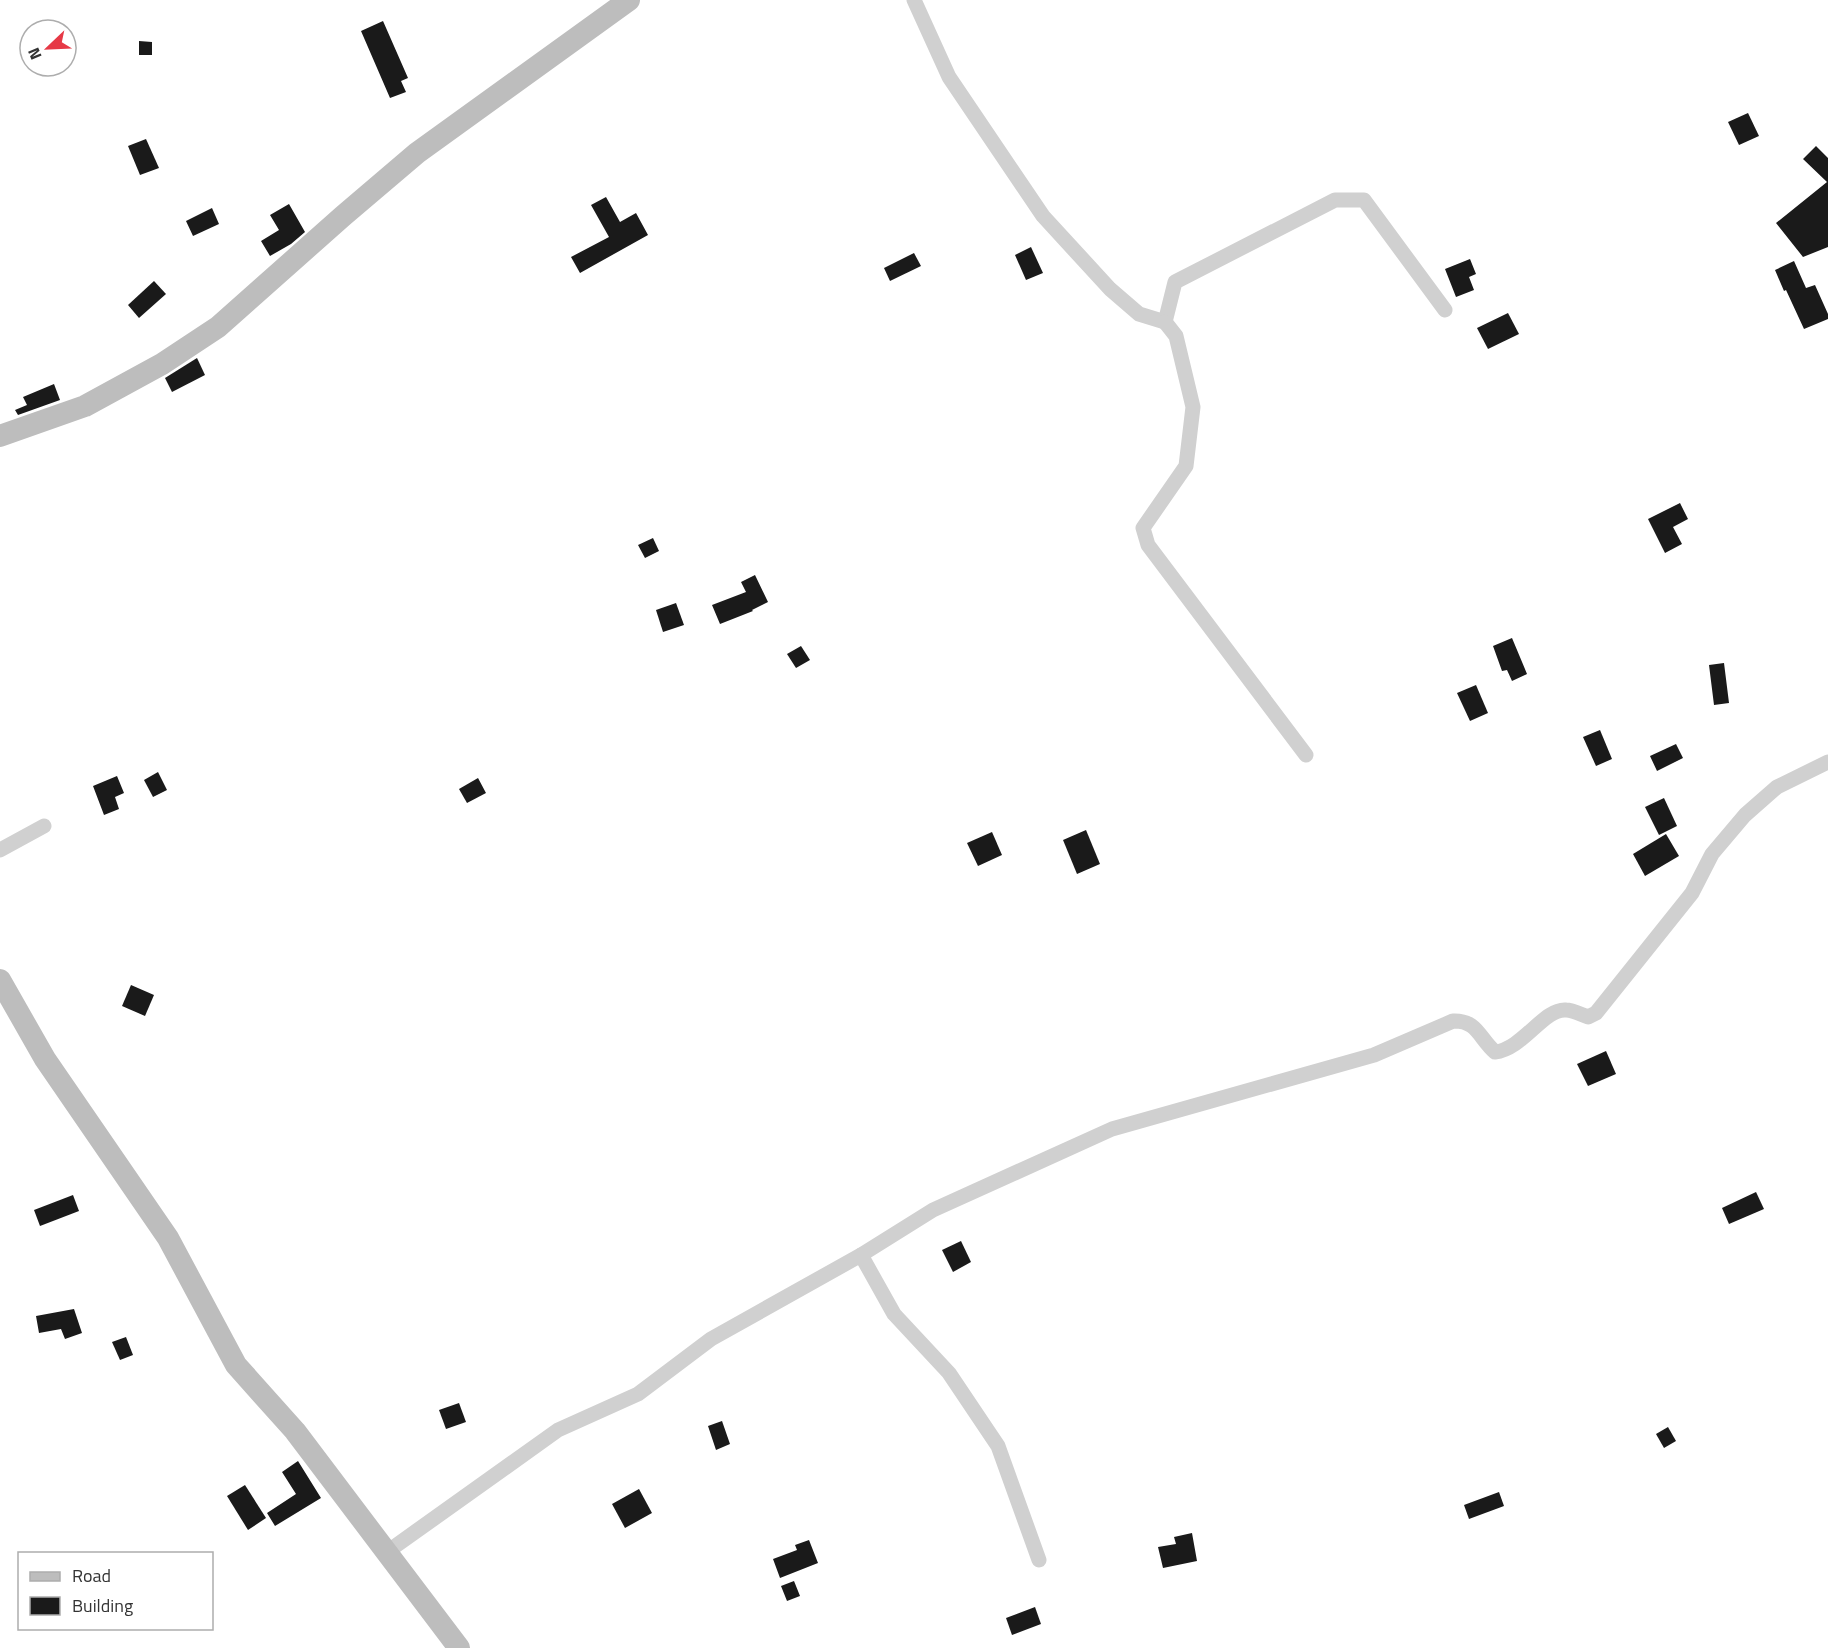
<svg xmlns="http://www.w3.org/2000/svg" width="1828" height="1648" font-family="'Titillium Web',sans-serif">
<style>
.building{fill:#1a1a1a}
.lines{fill:none;stroke-linecap:round;stroke-linejoin:round}
.street{stroke:#d0d0d0;stroke-width:15}
.secondary{stroke:#bdbdbd;stroke-width:22}
</style>
<rect width="100%" height="100%" fill="#fff"/>
<!-- building -->
<g class="building">
<polygon points="383,21 408,78 401,81 406,92 390,98 361,31"/>
<polygon points="139,41 152,42 152,55 139,55"/>
<polygon points="1748,113 1759,136 1739,145 1728,122"/>
<polygon points="146,139 159,168 140,175 128,146"/>
<polygon points="1816,146 1828,158 1828,247 1803,257 1776,223 1827,182 1803,159"/>
<polygon points="606,197 620,222 636,213 648,235 580,273 571,257 609,237 591,205"/>
<polygon points="289,204 305,232 291,244 270,256 261,241 279,230 270,215"/>
<polygon points="212,208 219,224 193,236 186,221"/>
<polygon points="1031,247 1043,273 1026,280 1015,255"/>
<polygon points="914,253 921,266 890,281 884,268"/>
<polygon points="1470,259 1476,274 1469,277 1474,290 1456,297 1445,269"/>
<polygon points="1794,261 1806,288 1815,285 1828,314 1828,319 1804,329 1786,290 1784,291 1775,270"/>
<polygon points="154,281 166,294 139,318 128,305"/>
<polygon points="1508,313 1519,334 1488,349 1477,328"/>
<polygon points="197,358 205,375 172,392 165,378"/>
<polygon points="54,384 60,400 18,415 15,410 27,405 23,397"/>
<polygon points="1680,503 1688,519 1673,527 1682,544 1665,553 1648,519"/>
<polygon points="653,538 659,551 645,558 638,545"/>
<polygon points="755,575 768,602 752,610 753,611 720,624 712,605 746,592 741,582"/>
<polygon points="676,603 684,625 663,632 656,610"/>
<polygon points="1512,638 1527,674 1512,681 1507,670 1502,671 1493,646"/>
<polygon points="801,646 810,660 796,668 787,654"/>
<polygon points="1724,663 1729,703 1714,705 1709,665"/>
<polygon points="1476,685 1488,713 1470,721 1457,693"/>
<polygon points="1600,730 1612,759 1596,766 1583,737"/>
<polygon points="1676,744 1683,758 1657,771 1650,756"/>
<polygon points="158,772 167,790 153,797 144,780"/>
<polygon points="117,776 124,793 115,797 119,809 104,815 93,786"/>
<polygon points="478,778 486,793 467,803 459,789"/>
<polygon points="1664,798 1677,826 1659,835 1645,807"/>
<polygon points="1086,830 1100,864 1077,874 1063,840"/>
<polygon points="992,832 1002,855 978,866 967,843"/>
<polygon points="1666,834 1679,856 1645,876 1633,854"/>
<polygon points="131,985 154,995 145,1016 122,1006"/>
<polygon points="1606,1051 1616,1074 1588,1086 1577,1064"/>
<polygon points="1756,1192 1764,1209 1729,1224 1722,1208"/>
<polygon points="73,1195 79,1211 40,1226 34,1210"/>
<polygon points="961,1241 971,1262 953,1272 942,1250"/>
<polygon points="74,1309 82,1333 65,1339 61,1329 39,1333 36,1316"/>
<polygon points="126,1337 133,1355 120,1360 112,1342"/>
<polygon points="459,1403 466,1422 446,1429 439,1410"/>
<polygon points="722,1421 730,1444 716,1450 708,1426"/>
<polygon points="1668,1427 1676,1441 1664,1448 1656,1434"/>
<polygon points="298,1461 321,1498 275,1526 267,1513 296,1494 282,1472"/>
<polygon points="245,1485 266,1518 248,1530 227,1496"/>
<polygon points="639,1489 652,1513 625,1528 612,1504"/>
<polygon points="1499,1492 1504,1506 1469,1519 1464,1505"/>
<polygon points="1192,1533 1197,1561 1163,1568 1158,1547 1176,1544 1174,1537"/>
<polygon points="809,1540 818,1563 780,1578 773,1559 797,1550 795,1545"/>
<polygon points="794,1581 800,1596 787,1601 781,1586"/>
<polygon points="1035,1607 1041,1624 1012,1635 1006,1618"/>
</g>
<g class="lines">
<!-- street -->
<g class="street">
<polyline points="914,0 949,77 1043,216 1110,289 1139,314 1165,322 1175,282 1335,200 1364,200 1445,310"/>
<polyline points="1165,322 1176,336 1193,407 1186,466 1143,528 1148,545 1306,755"/>
<polyline points="0,850 44,826"/>
<polyline points="861,1255 894,1314 949,1373 998,1446 1039,1560"/>
<path d="M387,1552L558,1430L638,1394L711,1339L861,1255L933,1210L1112,1129L1374,1055L1453,1021C1477,1020 1479,1038 1495,1052C1523,1049 1544,1008 1566,1010C1573,1010 1582,1015 1588,1017L1596,1013L1692,893L1712,854L1745,815L1777,787L1828,762"/>
</g>
<!-- secondary -->
<g class="secondary">
<polyline points="0,436 85,406 162,364 218,327 343,216 417,153 629,0"/>
<polyline points="0,980 45,1059 168,1238 236,1365 295,1431 459,1648"/>
</g>
</g>
<!-- legend -->
<rect x="18" y="1552" width="195" height="78" fill="#ffffff" stroke="#adadad" stroke-width="1.5"/>
<rect x="30" y="1572" width="30" height="9" fill="#bdbdbd" stroke="#adadad" stroke-width="1.5"/>
<text x="72" y="1582" font-size="18" fill="#333333">Road</text>
<rect x="30" y="1597" width="30" height="18" fill="#1a1a1a" stroke="#adadad" stroke-width="1.5"/>
<text x="72" y="1612" font-size="18" fill="#333333">Building</text>
<!-- north arrow -->
<g transform="translate(48 48) rotate(247)"><circle r="28" fill="#ffffff" stroke="#adadad" stroke-width="1.5"/>
<path d="M0-4.5L10 22L0 15L-10 22Z" fill="#e63946"/>
<text y="-9" font-size="16" font-weight="bold" text-anchor="middle" fill="#333333">N</text>
</g>
</svg>
